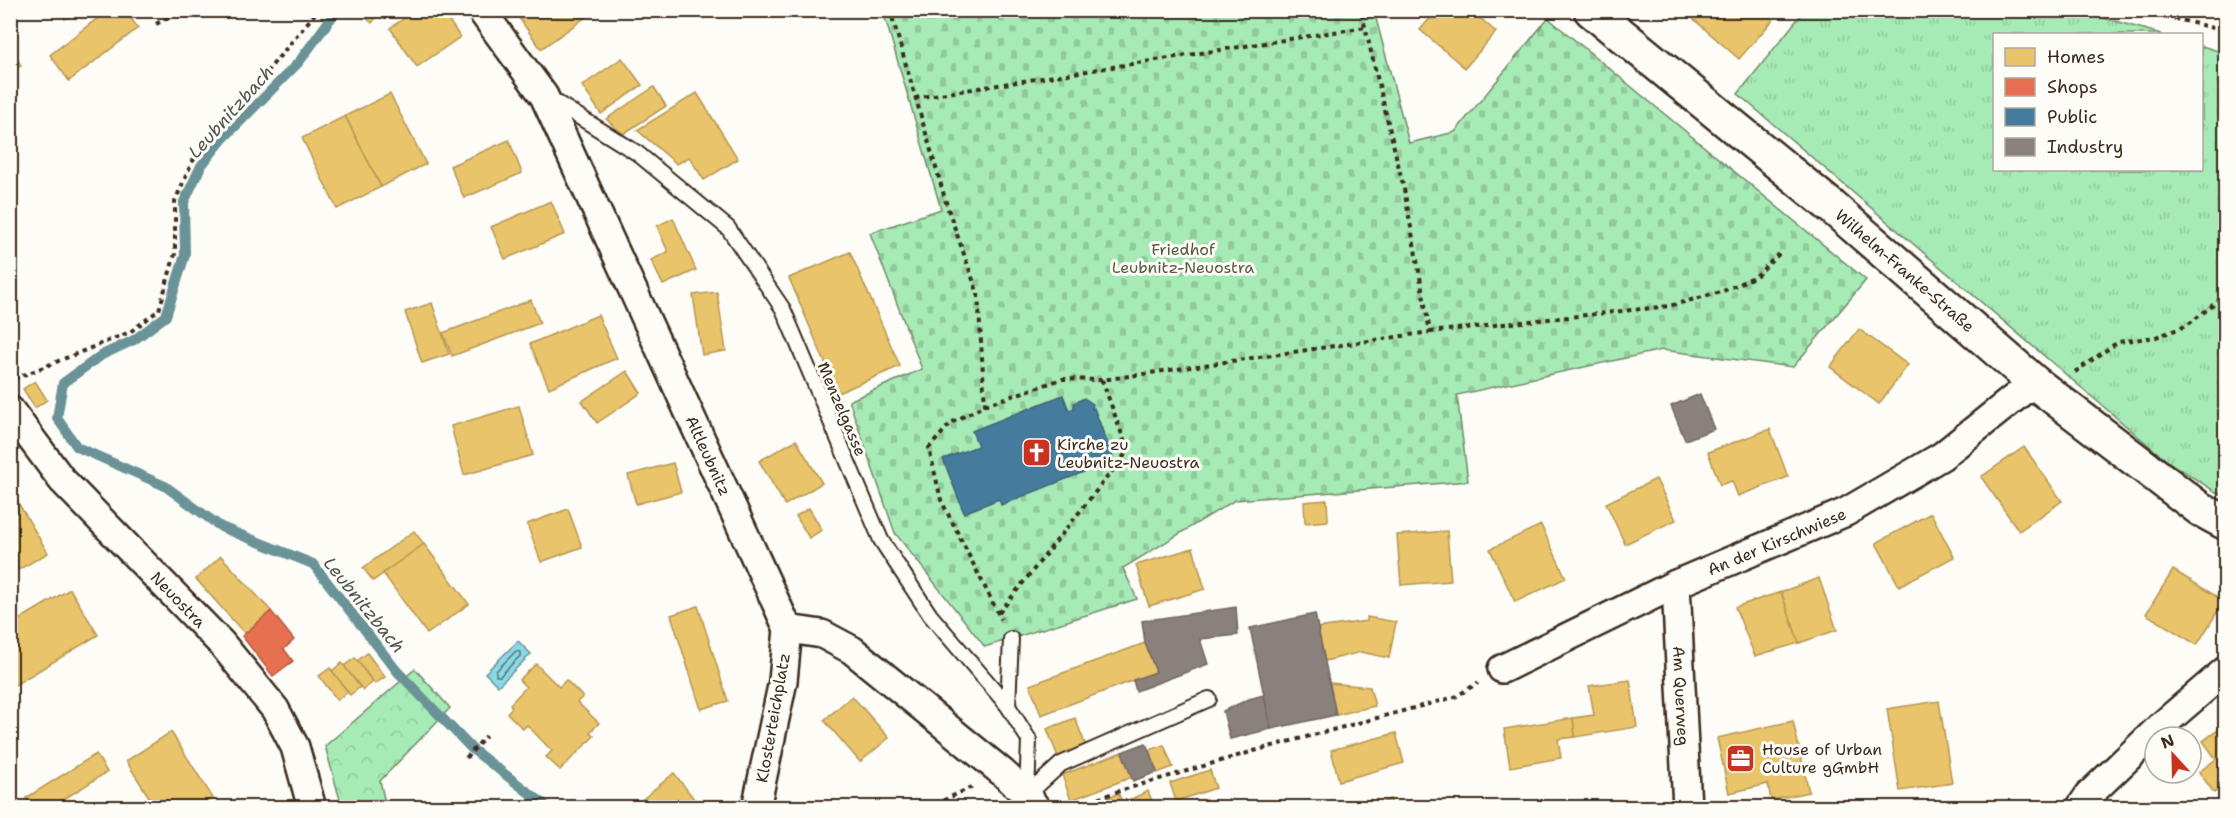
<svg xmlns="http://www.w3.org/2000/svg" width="2236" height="818" font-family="'Shantell Sans',sans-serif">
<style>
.grass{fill:url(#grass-tufts);stroke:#708a6a;stroke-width:1.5}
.forest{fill:url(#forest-crowns);stroke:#708a6a;stroke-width:1.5}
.cemetery{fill:url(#cemetery-stones);stroke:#708a6a;stroke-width:1.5}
.water{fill:#8ad9e7;stroke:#6a9397;stroke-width:1.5}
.homes{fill:#e9c46a;stroke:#b59653;stroke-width:1.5}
.shops{fill:#e76f51;stroke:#b35a42;stroke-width:1.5}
.public{fill:#457b9d;stroke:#426377;stroke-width:1.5}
.industry{fill:#8a817c;stroke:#726760;stroke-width:1.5}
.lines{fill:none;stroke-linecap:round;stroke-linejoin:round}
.shore{stroke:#5b706e;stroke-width:1.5}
.stream{stroke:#6a9397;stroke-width:10}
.service-casing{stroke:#3b2a1e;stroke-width:18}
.minor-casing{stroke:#3b2a1e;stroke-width:32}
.tertiary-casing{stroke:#3b2a1e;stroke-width:38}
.path{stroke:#3b2a1e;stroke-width:4;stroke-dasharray:4.5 4.5;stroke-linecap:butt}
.service{stroke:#fdfcf7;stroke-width:14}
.minor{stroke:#fdfcf7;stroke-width:27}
.tertiary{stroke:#fdfcf7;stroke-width:33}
.labels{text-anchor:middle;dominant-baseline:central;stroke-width:6;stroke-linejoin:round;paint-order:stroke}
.park-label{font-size:16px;fill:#565a44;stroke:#fdfcf7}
.street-label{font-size:16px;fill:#3b2a1e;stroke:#fdfcf7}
.poi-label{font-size:16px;fill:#3b2a1e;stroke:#fdfcf7;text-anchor:start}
.water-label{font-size:18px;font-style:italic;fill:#4f5650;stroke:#fdfcf7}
</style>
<defs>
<pattern id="grass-tufts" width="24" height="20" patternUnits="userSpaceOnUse" patternTransform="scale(1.5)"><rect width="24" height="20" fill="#a6eab5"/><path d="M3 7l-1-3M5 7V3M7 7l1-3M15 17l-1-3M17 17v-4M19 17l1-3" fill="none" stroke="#90c99b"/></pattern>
<pattern id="forest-crowns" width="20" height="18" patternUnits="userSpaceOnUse" patternTransform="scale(1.5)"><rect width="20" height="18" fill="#a6eab5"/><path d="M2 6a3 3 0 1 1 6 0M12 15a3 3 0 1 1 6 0" fill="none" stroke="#90c99b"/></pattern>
<pattern id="cemetery-stones" width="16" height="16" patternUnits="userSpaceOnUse" patternTransform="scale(1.5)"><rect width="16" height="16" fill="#a6eab5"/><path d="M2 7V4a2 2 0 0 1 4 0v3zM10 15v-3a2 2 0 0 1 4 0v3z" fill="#90c99b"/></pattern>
</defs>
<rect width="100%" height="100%" fill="#fdfcf7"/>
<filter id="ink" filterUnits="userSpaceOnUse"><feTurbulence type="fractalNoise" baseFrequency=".0167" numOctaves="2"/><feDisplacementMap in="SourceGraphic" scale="12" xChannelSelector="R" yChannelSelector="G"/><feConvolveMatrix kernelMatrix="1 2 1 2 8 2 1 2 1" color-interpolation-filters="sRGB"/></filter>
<g filter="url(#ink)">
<!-- grass -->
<polygon class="grass" points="1804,11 2094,11 2097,16 2161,34 1994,34 1994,170 2202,170 2202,46 2225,53 2225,498 2167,461 1738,94"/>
<!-- forest -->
<polygon class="forest" points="415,669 450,708 380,781 386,807 342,807 325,746"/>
<!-- cemetery -->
<polygon class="cemetery" points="883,11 1374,11 1409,143 1455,132 1548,18 1866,280 1793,367 1662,350 1457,395 1468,481 1235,500 1123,568 1137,599 985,647 895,533 849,401 922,369 870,233 941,209"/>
<!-- water -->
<polygon class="water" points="518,641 531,654 498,686 485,673"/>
<!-- homes -->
<g class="homes">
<polygon points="62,10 86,10 65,19"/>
<polygon points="108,10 125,10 138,28 69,81 50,55"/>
<polygon points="357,10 382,10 372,23"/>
<polygon points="416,10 442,10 460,37 417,67 390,28"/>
<polygon points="530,10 596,10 541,49 519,18"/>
<polygon points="1437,10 1471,10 1496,32 1465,68 1420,30"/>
<polygon points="1683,10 1762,10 1773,20 1739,59"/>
<polygon points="10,44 21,66 10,71"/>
<polygon points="622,58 642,85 601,114 582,86"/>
<polygon points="654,87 666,106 623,134 606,119"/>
<polygon points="697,93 738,159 704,180 689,157 677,164 637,130"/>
<polygon points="390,94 426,164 381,187 345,116"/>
<polygon points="345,116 381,187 337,209 302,138"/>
<polygon points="509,140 522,173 464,198 450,166"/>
<polygon points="551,201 565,234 505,259 491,227"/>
<polygon points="673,218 696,270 663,285 651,260 668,252 657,226"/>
<polygon points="850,252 900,366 838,393 789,278"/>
<polygon points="717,292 726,351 702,355 693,295"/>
<polygon points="531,300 540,323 452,356 443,333"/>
<polygon points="432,303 449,354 422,363 405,312"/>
<polygon points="598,315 617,358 549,388 530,344"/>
<polygon points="1859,329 1908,365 1879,404 1830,367"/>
<polygon points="627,371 641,393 597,423 582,401"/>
<polygon points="35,381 47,400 35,408 23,389"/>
<polygon points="519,406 533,455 464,475 451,426"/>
<polygon points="1770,429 1788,477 1738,496 1732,481 1720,485 1708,452"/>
<polygon points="796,440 822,483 785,505 759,461"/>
<polygon points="2024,447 2062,501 2019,531 1981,477"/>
<polygon points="673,463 681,492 636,504 628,475"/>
<polygon points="1656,479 1676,520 1625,544 1606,503"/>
<polygon points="10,489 48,553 18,570 10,558"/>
<polygon points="1327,500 1328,521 1305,523 1304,502"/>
<polygon points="809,508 822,530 809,538 796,516"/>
<polygon points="568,509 582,547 541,562 527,524"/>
<polygon points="1931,513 1954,557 1899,586 1876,543"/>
<polygon points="1541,525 1566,578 1515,602 1490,549"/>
<polygon points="414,531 424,544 373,581 363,568"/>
<polygon points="1447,531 1451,581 1401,585 1397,535"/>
<polygon points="424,544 469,604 427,634 383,573"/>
<polygon points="1193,548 1205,589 1149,606 1136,565"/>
<polygon points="221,556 271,611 245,634 196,579"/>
<polygon points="2173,570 2224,601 2197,645 2146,614"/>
<polygon points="1819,578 1837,630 1799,643 1781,592"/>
<polygon points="70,589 98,635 10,688 10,625"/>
<polygon points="1781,592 1799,643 1755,656 1735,607"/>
<polygon points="698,606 728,701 701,709 671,615"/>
<polygon points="1367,617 1396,622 1389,658 1361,652 1325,661 1318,628 1367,621"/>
<polygon points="1145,643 1156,672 1041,715 1030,685"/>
<polygon points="367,653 385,677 375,684 357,661"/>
<polygon points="355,658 373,682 363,690 344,666"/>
<polygon points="342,663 360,687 350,695 332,671"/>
<polygon points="536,664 559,687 566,680 583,697 577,702 599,723 590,732 594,736 560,770 546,757 552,751 527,725 523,729 507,713 512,707 510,704 526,687 519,680"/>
<polygon points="330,668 348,692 337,700 319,676"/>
<polygon points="1630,680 1637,727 1575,737 1573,718 1594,715 1589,686"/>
<polygon points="1330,683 1370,687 1375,706 1336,715"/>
<polygon points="852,696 889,738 860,762 824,720"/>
<polygon points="1939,701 1952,783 1900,791 1887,709"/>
<polygon points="1075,718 1086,746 1058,757 1047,729"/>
<polygon points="1573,718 1575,737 1558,739 1561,758 1510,767 1504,729"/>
<polygon points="1793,721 1809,792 1771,800 1768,784 1729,793 1717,738"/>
<polygon points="2226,724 2226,784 2214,793 2199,772 2216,759 2203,741"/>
<polygon points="171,732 213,798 198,808 156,808 126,761"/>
<polygon points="1396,733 1404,763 1339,781 1331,750"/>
<polygon points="1164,745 1173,767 1157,773 1149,750"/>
<polygon points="1122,752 1132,777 1071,800 1062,775"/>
<polygon points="96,754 107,772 50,808 32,808 26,798"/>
<polygon points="1210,770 1216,788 1176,801 1170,783"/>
<polygon points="674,773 701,808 642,808 638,803"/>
<polygon points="1148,791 1155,808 1088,808 1118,793 1123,803"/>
<polygon points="1390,799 1394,808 1370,808"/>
</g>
<!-- shops -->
<polygon class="shops" points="271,611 294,640 284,649 293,661 273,676 242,636"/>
<!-- public -->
<polygon class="public" points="1063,395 1069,410 1074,408 1074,403 1084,398 1093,404 1092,409 1094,408 1114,460 1001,505 999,499 964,513 943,459 978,446 972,431"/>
<!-- industry -->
<g class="industry">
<polygon points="1700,394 1714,429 1685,440 1671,406"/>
<polygon points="1236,607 1238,635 1200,639 1208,664 1136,691 1133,680 1156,672 1145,643 1142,621"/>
<polygon points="1315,614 1336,715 1271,729 1250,628"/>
<polygon points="1264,695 1271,729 1230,739 1223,711 1249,699"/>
<polygon points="1146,743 1157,772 1133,781 1122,752"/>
</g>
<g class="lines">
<!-- shore -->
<polygon class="shore" points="516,651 520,652 520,656 500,676 496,676 496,671"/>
<!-- stream -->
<polyline class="stream" points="337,10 299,62 222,140 201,166 184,202 185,255 166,316 134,340 102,355 63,383 57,418 77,447 165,486 221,527 313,564 397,671 472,749 545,805"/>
<defs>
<g id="service">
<polyline points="549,98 637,153 728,228 783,309 881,540 930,615 1008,706 1029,740 1027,795"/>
<polyline points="1008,706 1011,639"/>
<polyline points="1027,795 1061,764 1209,699"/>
</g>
<g id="minor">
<path id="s1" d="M481,10L544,96L788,629L783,681L756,808"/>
<path id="s2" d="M10,410L62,480L222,644L275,709L295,747L312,808"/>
<path id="s3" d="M1676,584L1687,808"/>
<polyline points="788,629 822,634 852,650 1003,773 1027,795 1036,808"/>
<path id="s4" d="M1502,669L1676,584L1846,512L1942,456L2034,382"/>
<polyline points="2080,808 2089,795 2161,726 2226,670"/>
</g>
<g id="tertiary">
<path id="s5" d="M1591,10L1832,207L2034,382L2200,509L2226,523"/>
</g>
</defs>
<!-- service casing -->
<use href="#service" class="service-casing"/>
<!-- minor casing -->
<use href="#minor" class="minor-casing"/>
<!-- tertiary casing -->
<use href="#tertiary" class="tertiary-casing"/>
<!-- path -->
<g class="path">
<polyline points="890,10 948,209 978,294 985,405 951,423 929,448 941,500 1001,619"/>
<polyline points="2139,10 2226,31"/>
<polyline points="156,24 182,10"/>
<polyline points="915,98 1366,27"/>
<polyline points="1430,332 1669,306 1721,292 1756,276 1781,252"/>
<polyline points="2075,372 2118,342 2156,337 2186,326 2226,295"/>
<polyline points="14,379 130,332 159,310 175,254 175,201 192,162 318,10"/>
<polyline points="985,405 1062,379 1102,380 1430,332 1404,189 1361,10"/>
<polyline points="999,613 1128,451 1102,380"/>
<polyline points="466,758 486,736"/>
<polyline points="927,808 972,787"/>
<polyline points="1073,808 1116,792 1254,751 1455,697 1478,683"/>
</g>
<!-- service -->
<use href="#service" class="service"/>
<!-- minor -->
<use href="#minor" class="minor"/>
<!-- tertiary -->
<use href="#tertiary" class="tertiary"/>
</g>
</g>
<!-- icons -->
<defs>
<symbol id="church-square" viewBox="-11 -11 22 22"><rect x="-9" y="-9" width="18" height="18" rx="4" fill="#c8321e" stroke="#fdfcf7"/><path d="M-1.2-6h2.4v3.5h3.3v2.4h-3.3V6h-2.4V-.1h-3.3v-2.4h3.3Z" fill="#fff"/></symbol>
<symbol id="office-square" viewBox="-11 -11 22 22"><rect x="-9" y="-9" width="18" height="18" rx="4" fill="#c8321e" stroke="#fdfcf7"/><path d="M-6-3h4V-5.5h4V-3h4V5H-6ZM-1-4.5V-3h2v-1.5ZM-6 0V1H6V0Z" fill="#fff"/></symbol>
</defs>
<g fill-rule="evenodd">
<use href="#church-square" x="1020" y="436" width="33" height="33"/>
<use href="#office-square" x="1724" y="742" width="33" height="33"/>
</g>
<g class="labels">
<!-- park labels -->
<g class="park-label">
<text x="1183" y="249">Friedhof<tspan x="1183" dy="18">Leubnitz-Neuostra</tspan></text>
</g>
<!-- street labels -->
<g class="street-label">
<text stroke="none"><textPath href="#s5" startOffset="408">Wilhelm-Franke-Straße</textPath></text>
<text transform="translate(842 409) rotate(67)">Menzelgasse</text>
<text stroke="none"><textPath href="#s1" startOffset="502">Altleubnitz</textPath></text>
<text stroke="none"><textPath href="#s4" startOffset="303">An der Kirschwiese</textPath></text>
<text stroke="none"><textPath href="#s2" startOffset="254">Neuostra</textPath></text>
<text stroke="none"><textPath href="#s3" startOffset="112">Am Querweg</textPath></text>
<text transform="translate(773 718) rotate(-80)">Klosterteichplatz</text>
</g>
<!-- poi labels -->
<g class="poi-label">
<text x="1057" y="444">Kirche zu<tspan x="1057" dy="18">Leubnitz-Neuostra</tspan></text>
<text x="1762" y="749">House of Urban<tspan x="1762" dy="18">Culture gGmbH</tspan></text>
</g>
<!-- water labels -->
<g class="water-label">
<text transform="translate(231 112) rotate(-48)">Leubnitzbach</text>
<text transform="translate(364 605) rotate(51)">Leubnitzbach</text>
</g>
</g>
<!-- margin -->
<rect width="2236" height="818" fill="none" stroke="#fdfcf7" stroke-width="36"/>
<rect x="18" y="18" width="2200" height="782" fill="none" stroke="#3b2a1e" stroke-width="2" filter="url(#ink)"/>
<!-- legend -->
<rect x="1993" y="33" width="210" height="138" fill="#fdfcf7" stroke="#afa8a0" stroke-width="1.5"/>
<rect x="2005" y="48" width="30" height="18" fill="#e9c46a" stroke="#afa8a0" stroke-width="1.5"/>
<text x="2047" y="63" font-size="18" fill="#3b2a1e">Homes</text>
<rect x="2005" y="78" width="30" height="18" fill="#e76f51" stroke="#afa8a0" stroke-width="1.5"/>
<text x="2047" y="93" font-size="18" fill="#3b2a1e">Shops</text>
<rect x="2005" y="108" width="30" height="18" fill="#457b9d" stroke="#afa8a0" stroke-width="1.5"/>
<text x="2047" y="123" font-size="18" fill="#3b2a1e">Public</text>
<rect x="2005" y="138" width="30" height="18" fill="#8a817c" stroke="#afa8a0" stroke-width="1.5"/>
<text x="2047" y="153" font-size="18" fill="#3b2a1e">Industry</text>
<!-- north arrow -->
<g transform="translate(2173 755) rotate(338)"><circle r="28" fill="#fdfcf7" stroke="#afa8a0" stroke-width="1.5"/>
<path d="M0-4.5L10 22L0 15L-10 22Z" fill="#c8321e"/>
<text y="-9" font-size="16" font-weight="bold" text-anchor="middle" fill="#3b2a1e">N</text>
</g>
</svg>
